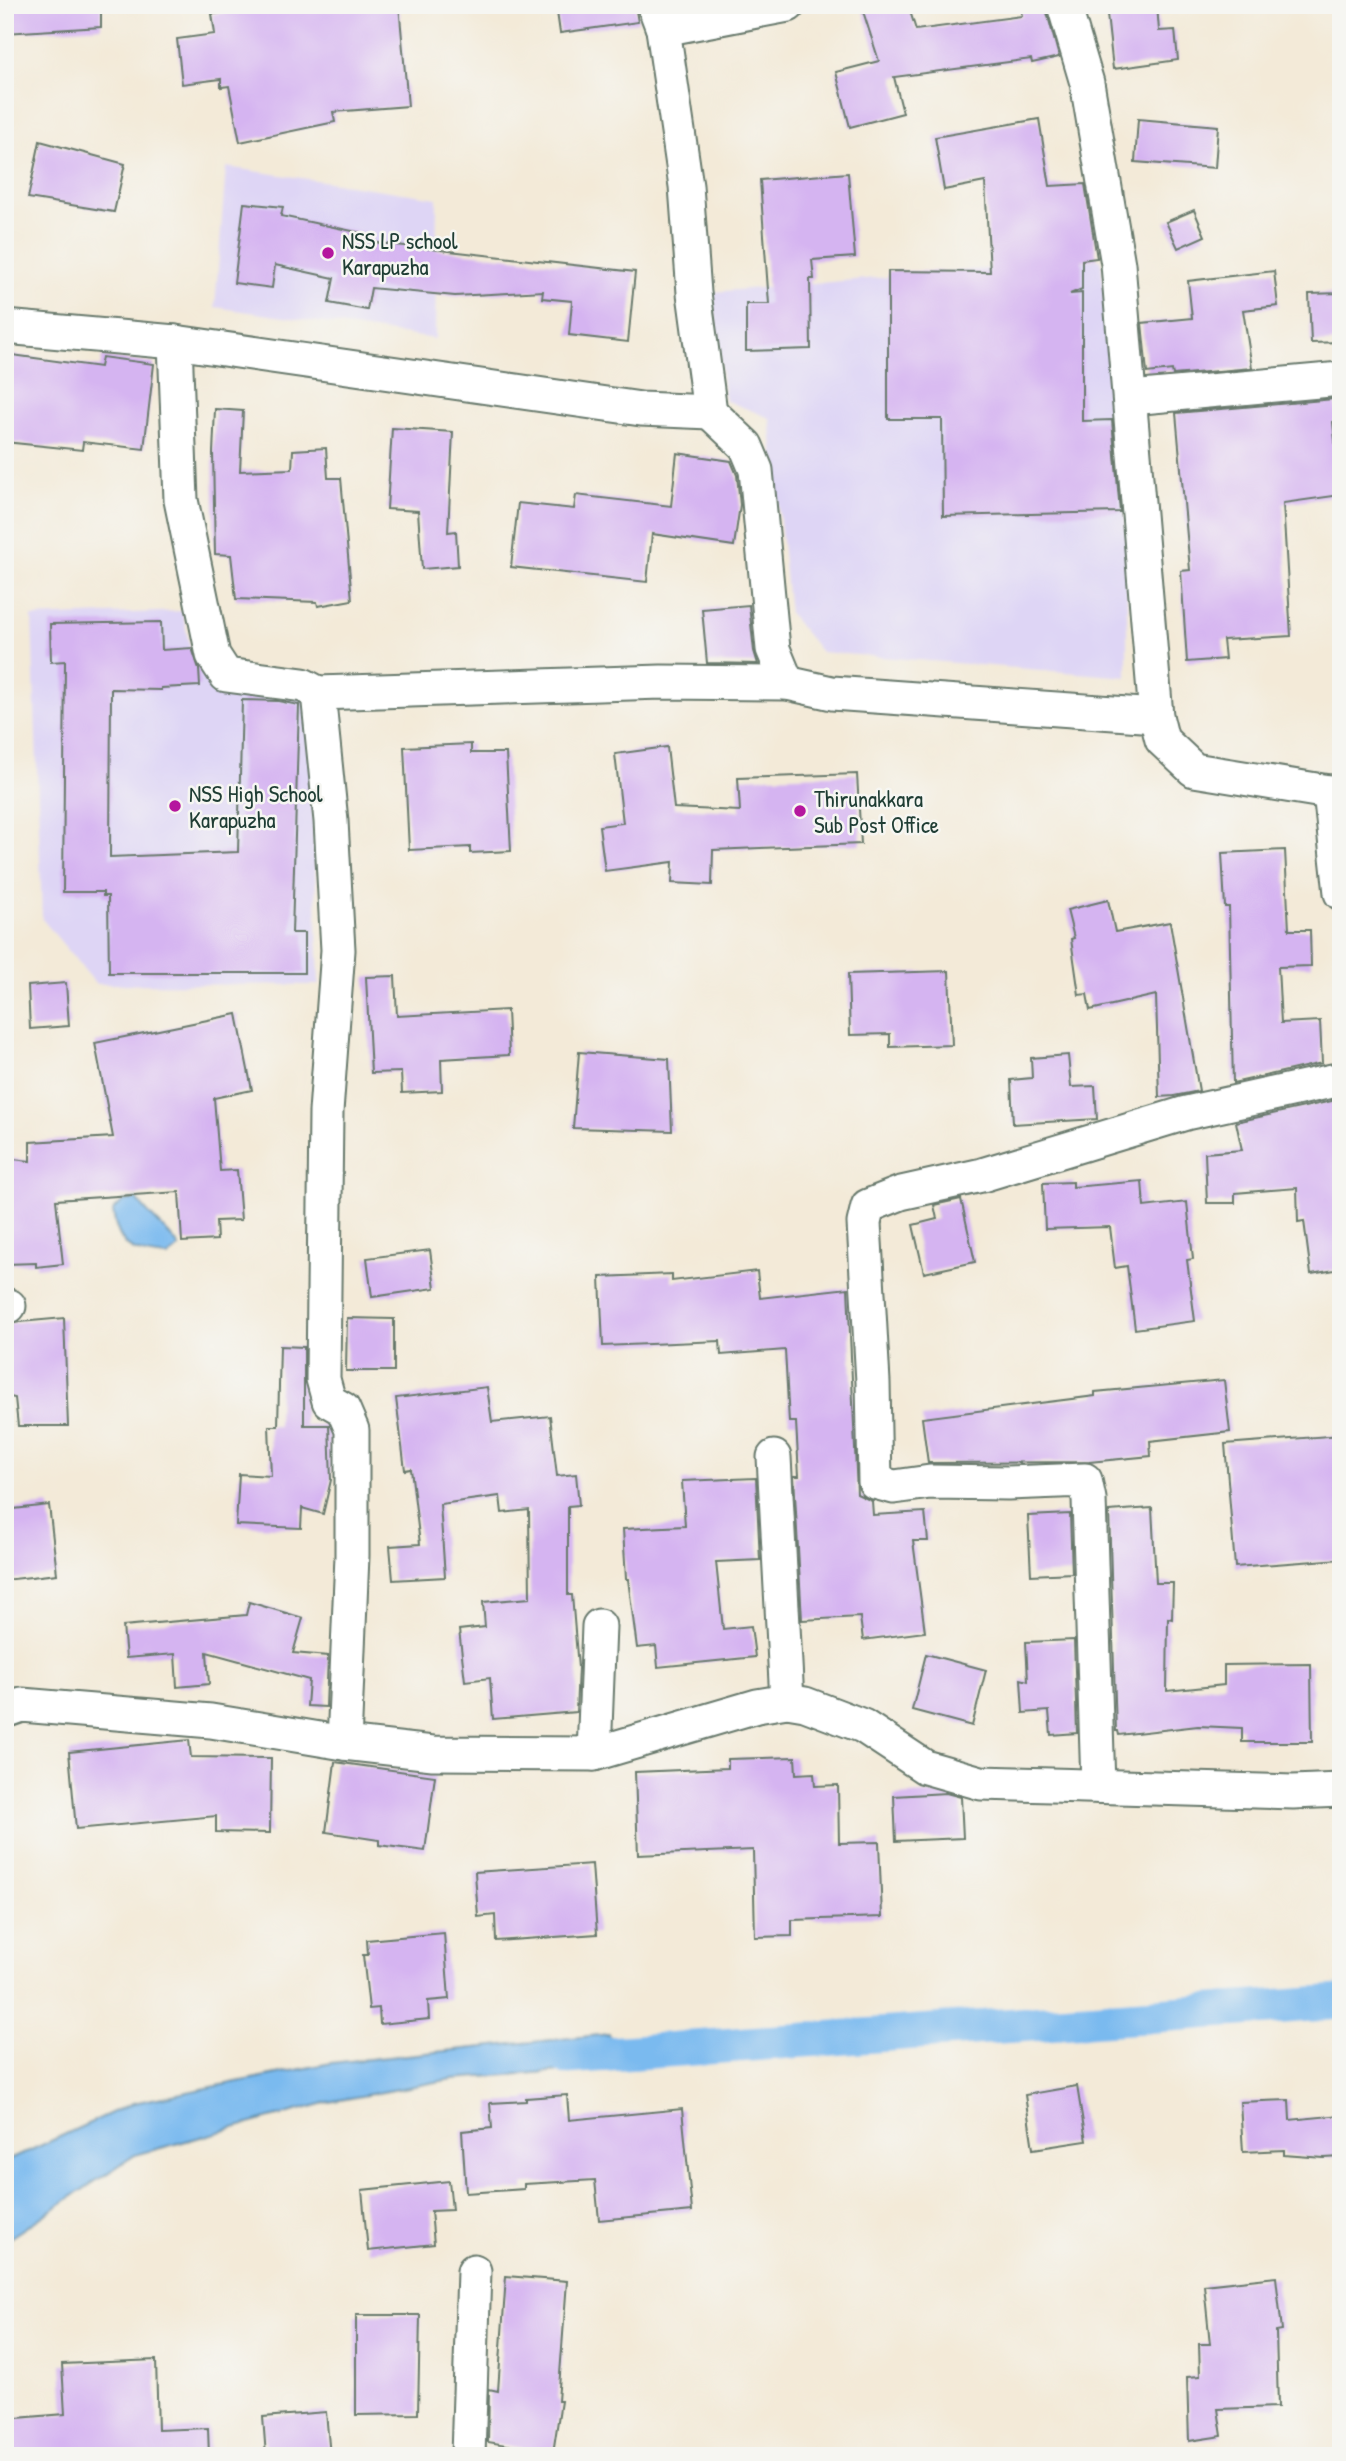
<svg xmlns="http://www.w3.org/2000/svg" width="1346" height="2461" font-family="'Patrick Hand',sans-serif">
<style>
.built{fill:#ded5f5}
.water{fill:#7abaef;stroke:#4c7c92;stroke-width:2}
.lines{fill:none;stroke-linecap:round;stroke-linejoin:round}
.canal{stroke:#7abaef;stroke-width:35}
.building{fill:#d5b4f1}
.minor-casing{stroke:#697a6d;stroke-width:37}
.minor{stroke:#fff;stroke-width:33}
.poi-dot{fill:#b5179e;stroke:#f6f6f2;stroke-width:2.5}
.labels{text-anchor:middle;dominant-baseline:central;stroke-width:5;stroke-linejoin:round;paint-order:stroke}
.poi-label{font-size:23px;fill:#1f3d34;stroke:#f6f6f2;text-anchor:start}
</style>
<rect width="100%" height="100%" fill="#f6f6f2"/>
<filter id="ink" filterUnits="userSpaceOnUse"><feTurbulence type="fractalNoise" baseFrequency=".0143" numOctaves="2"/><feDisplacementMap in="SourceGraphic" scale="14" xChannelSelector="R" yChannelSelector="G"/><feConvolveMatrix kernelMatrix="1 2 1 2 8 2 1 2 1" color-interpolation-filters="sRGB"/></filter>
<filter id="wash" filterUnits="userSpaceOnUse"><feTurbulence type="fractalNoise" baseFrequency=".00686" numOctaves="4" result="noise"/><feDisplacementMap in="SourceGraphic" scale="28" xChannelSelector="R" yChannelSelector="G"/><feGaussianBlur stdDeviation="1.57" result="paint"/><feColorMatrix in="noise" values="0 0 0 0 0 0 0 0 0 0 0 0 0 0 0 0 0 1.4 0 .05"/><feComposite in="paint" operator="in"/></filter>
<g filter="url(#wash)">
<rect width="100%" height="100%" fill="#f3ead8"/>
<!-- built -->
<g class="built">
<polygon points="226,167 437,198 435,339 215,307"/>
<polygon points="1101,259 1127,539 1127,677 821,652 789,613 770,418 725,400 713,292"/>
<polygon points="182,611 194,666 246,692 309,693 319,985 96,984 42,919 32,617"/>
</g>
<!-- water -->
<g class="water">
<path d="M137,1199C149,1217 167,1229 179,1247L168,1257C133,1254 118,1249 113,1211L123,1201Z"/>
<polygon points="609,2034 617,2067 452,2079 329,2102 135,2155 5,2241 5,2162 133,2103 331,2063"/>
</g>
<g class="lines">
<!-- canal -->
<polyline class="canal" points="566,2057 1341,2002"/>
</g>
<g id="blocks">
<!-- building -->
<g class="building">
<polygon points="5,5 101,5 101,27 5,33"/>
<polygon points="315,5 399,5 408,106 333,112 335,122 240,142 229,86 221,87 221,79 182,84 177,39 215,34 212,14 265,8 266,12"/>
<polygon points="556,5 635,5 638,22 560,33"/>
<polygon points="861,5 908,5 916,30 1022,16 1020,5 1045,5 1059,57 1032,63 1031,59 894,77 903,113 850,127 836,72 879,61"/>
<polygon points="1106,5 1157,5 1159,31 1175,30 1178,60 1113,69"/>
<polygon points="1039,119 1050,186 1085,184 1097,258 1082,260 1082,289 1070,294 1082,293 1082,421 1112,420 1120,512 943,516 942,419 888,419 888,271 990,272 985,182 944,190 935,137"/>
<polygon points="1138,119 1218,126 1215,168 1135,162"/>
<polygon points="40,141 125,164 114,212 28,198"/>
<polygon points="848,173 855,257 812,260 814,279 810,279 811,349 746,351 746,304 769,304 760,180"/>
<polygon points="244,203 283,207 281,216 362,233 361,241 635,272 628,342 569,335 572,301 542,298 543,291 455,296 371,288 367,310 329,303 334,278 275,265 272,288 234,283"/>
<polygon points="1194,210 1205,236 1178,248 1166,222"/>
<polygon points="1274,271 1278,306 1243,310 1252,368 1173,375 1172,370 1147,373 1142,323 1192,318 1188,281"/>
<polygon points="1341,293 1341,342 1311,343 1309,294"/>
<polygon points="5,354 100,367 102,357 154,364 144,449 83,442 82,450 5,442"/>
<polygon points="1334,399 1339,420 1333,422 1341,495 1283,503 1291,636 1223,640 1225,659 1187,662 1181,571 1190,570 1176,413"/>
<polygon points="215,409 243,411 240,471 292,469 293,450 326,448 328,478 341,478 352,600 318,606 317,602 236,599 231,555 215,554 213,453"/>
<polygon points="392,428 453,432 448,532 456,531 458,566 422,569 418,511 387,509"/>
<polygon points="677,453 731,461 737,475 740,505 734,546 652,534 647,582 511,567 518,503 574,509 576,495 671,506"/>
<polygon points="749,605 754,651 758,664 707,663 702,609"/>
<polygon points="161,622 162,650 192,648 199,669 200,686 161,688 161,690 111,689 110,857 238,852 242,700 278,701 299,705 292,933 304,933 304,973 109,973 108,896 103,896 103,892 63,892 65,661 51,662 50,624"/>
<polygon points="471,744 471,753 506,753 511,851 470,853 470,847 409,850 404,747"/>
<polygon points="667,747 674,808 740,811 738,778 857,774 861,844 713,850 712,885 672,883 673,862 605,871 599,826 623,823 615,754"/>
<polygon points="1285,850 1289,930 1310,930 1311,966 1278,967 1281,1023 1320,1021 1322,1063 1233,1083 1229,907 1225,907 1222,853"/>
<polygon points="1108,900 1115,932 1170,922 1199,1091 1174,1096 1159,1097 1156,995 1090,1010 1087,994 1079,995 1071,939 1074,938 1067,910"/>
<polygon points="949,971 952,1045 890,1047 890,1034 850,1035 848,974"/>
<polygon points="395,976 397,1016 507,1010 509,1055 441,1059 442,1091 402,1093 401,1072 371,1073 366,977"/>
<polygon points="66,983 69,1026 30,1029 28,986"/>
<polygon points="237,1014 252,1090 214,1098 220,1171 237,1170 241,1220 216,1221 217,1240 182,1242 179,1192 56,1200 63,1264 36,1267 36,1263 5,1264 5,1158 30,1161 30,1142 113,1137 95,1043"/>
<polygon points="579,1052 669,1059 672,1131 573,1128"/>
<polygon points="1068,1055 1071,1087 1095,1086 1097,1119 1013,1124 1011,1080 1032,1078 1031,1058"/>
<polygon points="1341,1099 1341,1269 1311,1274 1304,1221 1298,1222 1297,1188 1235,1193 1235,1203 1207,1203 1205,1153 1242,1150 1236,1122"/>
<polygon points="1142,1181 1144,1207 1187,1202 1193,1259 1187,1260 1195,1321 1135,1329 1127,1266 1115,1268 1110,1227 1045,1229 1043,1183 1073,1182 1073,1187"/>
<polygon points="961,1199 975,1262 924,1273 913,1225 937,1219 934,1205"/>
<polygon points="430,1250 435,1288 372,1297 367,1258"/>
<polygon points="757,1271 760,1298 848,1288 857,1494 872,1501 873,1515 925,1512 928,1541 913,1541 925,1632 863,1640 860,1617 802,1620 794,1476 799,1476 796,1422 789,1422 785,1350 721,1355 720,1341 603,1346 600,1277 672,1274 672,1281"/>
<polygon points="64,1318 68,1426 18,1426 15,1398 5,1396 5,1325 20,1322"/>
<polygon points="347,1318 394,1319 394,1371 346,1371"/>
<polygon points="280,1346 304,1347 304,1425 329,1425 331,1480 323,1514 302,1508 301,1528 236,1525 239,1474 271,1476 269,1426 278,1426"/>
<polygon points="1224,1380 1230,1432 1150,1441 1151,1456 1089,1462 928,1463 922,1418 1095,1396 1095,1392"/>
<polygon points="487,1387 492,1422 550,1416 557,1476 576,1474 579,1505 568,1506 568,1595 572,1595 578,1668 576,1712 493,1719 490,1678 465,1681 459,1630 485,1627 483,1602 530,1598 529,1510 502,1513 500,1496 440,1504 445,1577 393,1580 390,1546 420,1544 411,1469 405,1470 396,1398"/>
<polygon points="1341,1435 1341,1559 1235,1567 1225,1444"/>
<polygon points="756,1478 760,1560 716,1562 723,1629 751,1626 755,1657 658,1667 656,1646 637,1648 628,1579 626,1579 623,1529 685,1526 682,1481"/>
<polygon points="49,1505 57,1574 5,1580 5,1510"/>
<polygon points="1152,1508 1156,1583 1173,1583 1172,1619 1168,1618 1167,1691 1224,1685 1224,1665 1311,1664 1312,1742 1242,1742 1242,1728 1198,1726 1119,1735 1118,1731 1116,1731 1109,1511"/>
<polygon points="1070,1514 1072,1573 1031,1575 1028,1516"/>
<polygon points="249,1602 303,1618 293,1653 328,1656 326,1707 307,1706 309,1680 207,1652 209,1684 177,1687 175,1654 126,1658 123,1626 246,1615"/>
<polygon points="1074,1640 1077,1733 1051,1735 1049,1711 1023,1713 1021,1679 1028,1681 1026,1642"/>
<polygon points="926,1654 986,1670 972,1726 912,1710"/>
<polygon points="189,1740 191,1757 271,1758 270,1833 216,1832 216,1816 76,1829 69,1752"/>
<polygon points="795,1757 796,1774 814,1773 815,1786 838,1785 839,1843 879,1842 882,1917 792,1920 792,1936 755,1937 753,1850 638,1855 635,1772 728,1768 728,1759"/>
<polygon points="335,1762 435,1776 425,1851 379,1845 379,1840 326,1832"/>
<polygon points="946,1793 961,1797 963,1838 896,1841 894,1796"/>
<polygon points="592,1864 597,1934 496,1941 495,1915 478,1917 475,1872"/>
<polygon points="444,1933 449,1999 428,2001 429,2019 380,2024 379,2008 369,2009 363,1955 368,1955 367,1940"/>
<polygon points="1077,2086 1086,2141 1033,2149 1025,2095"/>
<polygon points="567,2095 569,2120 682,2109 692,2211 599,2220 595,2180 524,2184 524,2189 466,2193 462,2131 492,2128 490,2103 526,2101 526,2098"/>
<polygon points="1289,2100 1290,2120 1341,2115 1341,2157 1324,2158 1284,2155 1284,2150 1243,2152 1240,2102"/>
<polygon points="449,2181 452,2210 431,2211 434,2244 368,2251 362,2190"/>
<polygon points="506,2276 567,2281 558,2401 561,2401 553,2453 488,2442 489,2389 498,2391"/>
<polygon points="1276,2277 1282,2330 1276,2331 1278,2407 1218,2409 1222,2436 1189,2441 1187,2377 1200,2376 1199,2344 1210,2344 1204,2285"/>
<polygon points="356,2315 420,2315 418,2414 356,2415"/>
<polygon points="156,2360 158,2430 208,2428 209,2456 5,2456 5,2419 65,2414 62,2364"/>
<polygon points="326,2412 330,2456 266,2456 263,2417"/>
</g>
</g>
</g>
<g filter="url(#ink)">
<use href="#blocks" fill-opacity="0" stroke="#697a6d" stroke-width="2"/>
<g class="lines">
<defs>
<g id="minor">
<polyline points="654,5 663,29 686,186 694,293 710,412 746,446 756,470 773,649 787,683"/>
<polyline points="1064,5 1087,83 1118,264 1156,716 1162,740 1194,770 1341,794"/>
<polyline points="663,29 788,5"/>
<polyline points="5,327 175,342 641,409 710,412"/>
<polyline points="175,342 181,500 213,655 226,675 303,685 318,693 661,682 787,683 832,693 1156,716"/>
<polyline points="1131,398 1341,379"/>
<polyline points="318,693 331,821 338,950 326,1112 323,1379 329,1401 343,1409 352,1430 352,1556 344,1743"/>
<polyline points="1330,792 1341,893"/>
<polyline points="5,1306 9,1306"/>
<polyline points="774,1457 787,1701"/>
<polyline points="5,1711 22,1705 211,1721 344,1743 433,1753 594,1754 757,1706 787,1701 805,1704 863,1726 925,1767 981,1783 1293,1792 1341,1790"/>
<polyline points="594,1754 599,1626"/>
<polyline points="1098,1786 1089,1499 1085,1480 1008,1483 930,1482 894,1487 875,1482 873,1382 864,1223 868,1206 901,1193 982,1175 1186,1113 1341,1079"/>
<polyline points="468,2456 474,2271"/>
</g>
</defs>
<!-- minor casing -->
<use href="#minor" class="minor-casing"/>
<!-- minor -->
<use href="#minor" class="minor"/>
</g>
</g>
<!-- markers -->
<g class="poi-dot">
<circle cx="328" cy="253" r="7"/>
<circle cx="175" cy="806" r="7"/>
<circle cx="800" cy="811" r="7"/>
</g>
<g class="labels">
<!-- poi labels -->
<g class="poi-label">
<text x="342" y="240">NSS LP school<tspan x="342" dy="26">Karapuzha</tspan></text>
<text x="189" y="793">NSS High School<tspan x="189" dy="26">Karapuzha</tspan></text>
<text x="814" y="798">Thirunakkara<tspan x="814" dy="26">Sub Post Office</tspan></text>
</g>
</g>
<!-- margin -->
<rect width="1346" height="2461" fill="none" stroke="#f6f6f2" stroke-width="28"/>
</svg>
